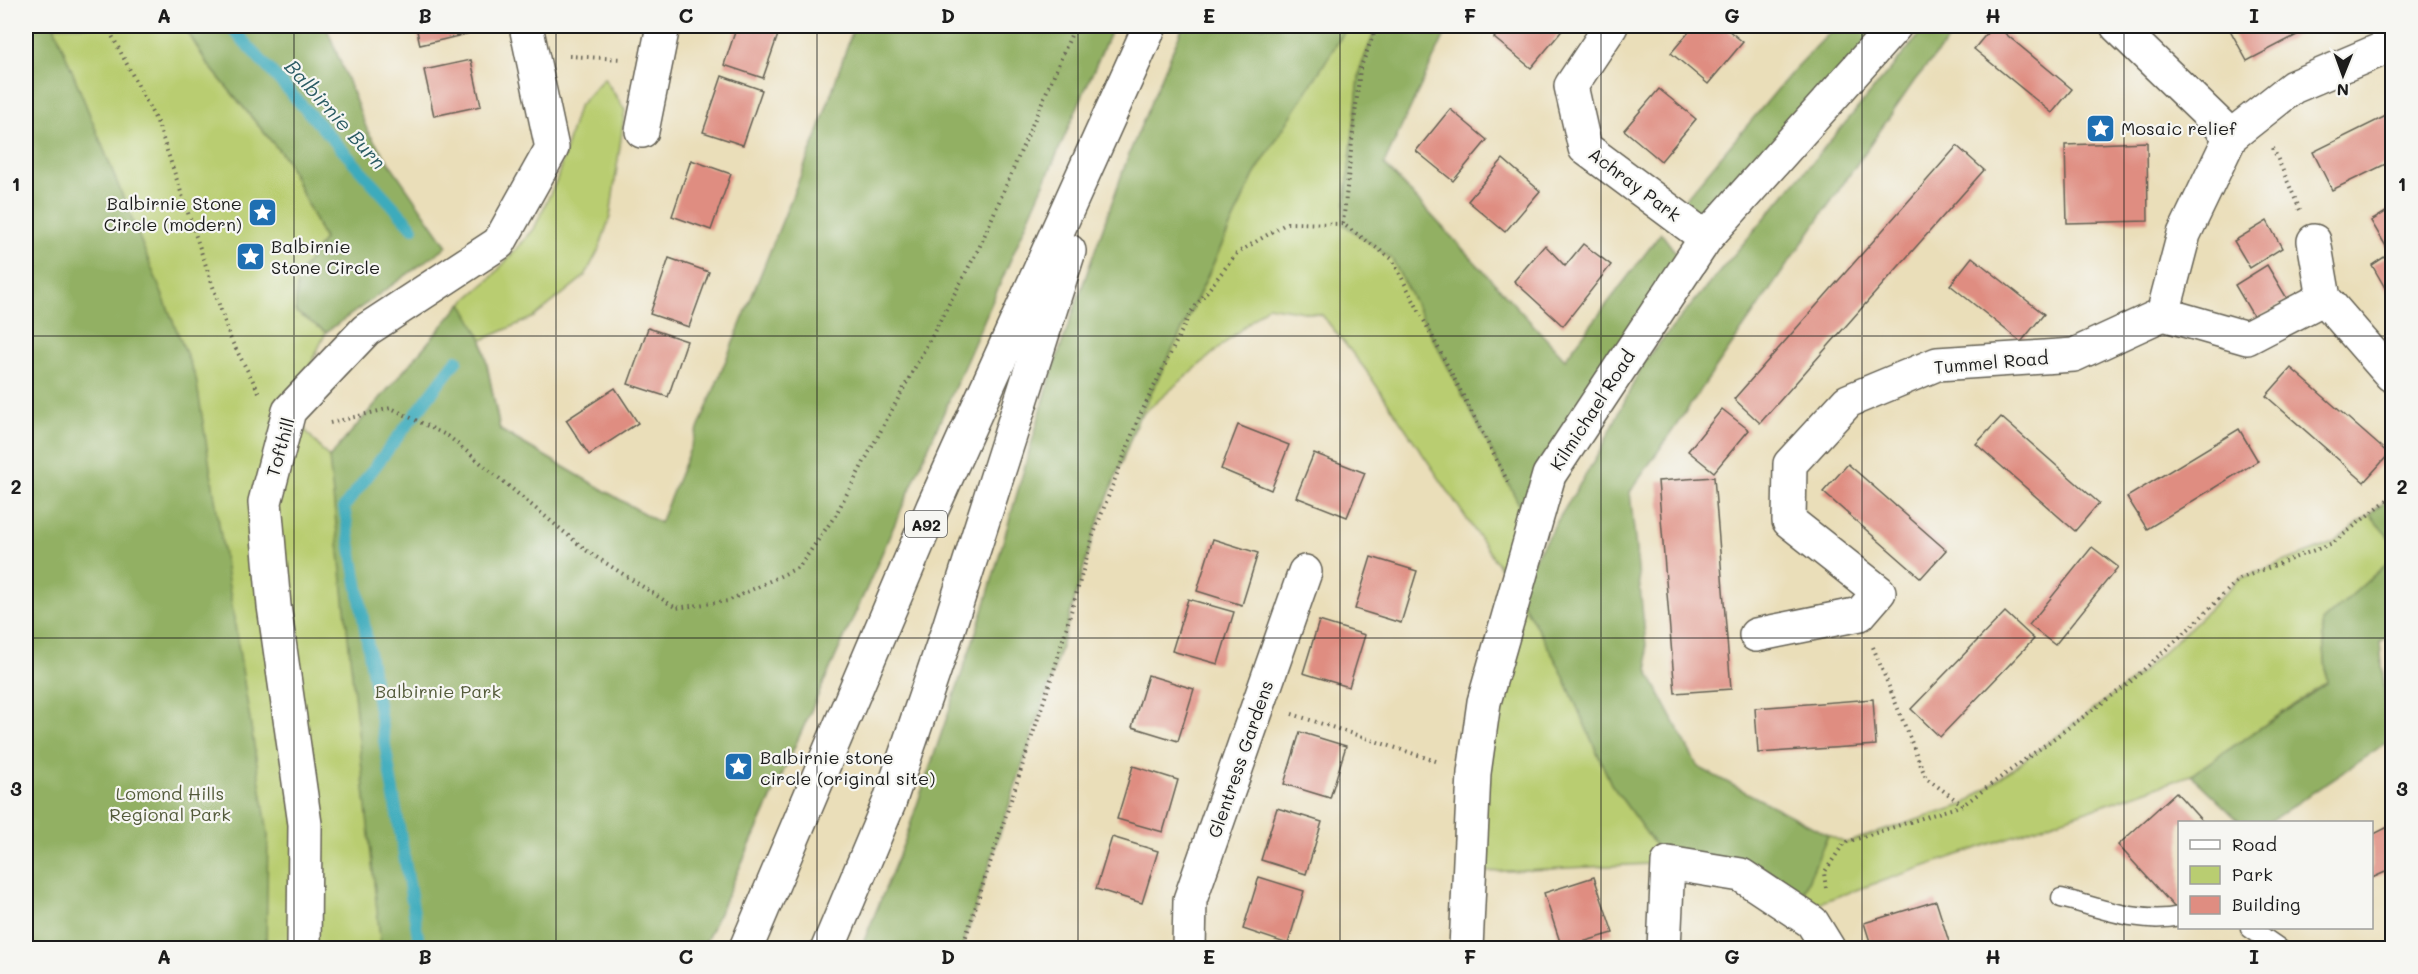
<svg xmlns="http://www.w3.org/2000/svg" width="2418" height="974" font-family="Mali,sans-serif">
<style>
.green{fill:#b9cd71;stroke:#6a7446;stroke-width:1.5}
.forest{fill:#92b063;stroke:#576640;stroke-width:1.5}
.lines{fill:none;stroke-linecap:round;stroke-linejoin:round}
.stream{stroke:#3eabbc;stroke-width:12}
.building{fill:#df8d81}
.service-casing{stroke:#646053;stroke-width:21}
.minor-casing{stroke:#646053;stroke-width:36}
.trunk-casing{stroke:#646053;stroke-width:36}
.path{stroke:#646053;stroke-width:4;stroke-dasharray:1.5 4.5;stroke-linecap:butt}
.service{stroke:#fff;stroke-width:18}
.minor{stroke:#fff;stroke-width:33}
.trunk{stroke:#fff;stroke-width:33}
.grid{fill:none;stroke:#1c1c1c;stroke-width:1.5;stroke-opacity:0.55}
.labels{text-anchor:middle;dominant-baseline:central;stroke-width:4.5;stroke-linejoin:round;paint-order:stroke}
.shield{fill:#f6f6f2;stroke:#5d5d5c;stroke-width:1.5}
.shield-label{font-size:16px;font-weight:bold;fill:#1c1c1c}
.poi-label{font-size:18px;fill:#1c1c1c;stroke:#f6f6f2;text-anchor:start}
.street-label{font-size:18px;fill:#1c1c1c;stroke:#f6f6f2}
.park-label{font-size:18px;fill:#535a3a;stroke:#f6f6f2}
.water-label{font-size:20px;font-style:italic;fill:#2b5c64;stroke:#f6f6f2}
.neatline{fill:none;stroke:#1c1c1c;stroke-width:2}
.grid-label{font-size:20px;text-anchor:middle;font-weight:bold;fill:#1c1c1c}
</style>
<rect width="100%" height="100%" fill="#f6f6f2"/>
<filter id="ink" filterUnits="userSpaceOnUse"><feTurbulence type="fractalNoise" baseFrequency=".0167" numOctaves="2"/><feDisplacementMap in="SourceGraphic" scale="12" xChannelSelector="R" yChannelSelector="G"/><feConvolveMatrix kernelMatrix="1 2 1 2 8 2 1 2 1" color-interpolation-filters="sRGB"/></filter>
<filter id="wash" filterUnits="userSpaceOnUse"><feTurbulence type="fractalNoise" baseFrequency=".008" numOctaves="4" result="noise"/><feDisplacementMap in="SourceGraphic" scale="24" xChannelSelector="R" yChannelSelector="G"/><feGaussianBlur stdDeviation="1.35" result="paint"/><feColorMatrix in="noise" values="0 0 0 0 0 0 0 0 0 0 0 0 0 0 0 0 0 1.4 0 .05"/><feComposite in="paint" operator="in"/></filter>
<g filter="url(#wash)">
<rect width="100%" height="100%" fill="#eadeb9"/>
<!-- green -->
<g class="green">
<polygon points="26,26 184,26 207,63 286,159 324,240 297,278 296,312 326,332 289,411 329,458 462,303 491,278 534,229 557,179 578,107 604,78 625,110 610,217 599,249 585,276 534,317 482,340 500,430 660,523 869,583 703,948 26,948"/>
<polygon points="1347,26 1377,26 1360,69 1343,224 1392,259 1533,531 1516,590 1559,666 1611,784 1668,863 1469,873 1515,590 1365,369 1322,315 1268,306 1139,417 1191,312 1254,175"/>
<polygon points="2370,514 2392,541 2392,559 2322,622 2327,682 2191,775 1795,911 1828,835 1845,843 1963,805 2128,684 2194,624 2239,579 2333,543"/>
</g>
<!-- forest -->
<g class="forest">
<polygon points="26,26 54,26 196,378 268,834 266,948 26,948"/>
<polygon points="184,26 326,26 368,132 447,246 326,332 296,312 297,278 324,239 286,159 207,63"/>
<polygon points="854,26 1113,26 869,583 703,948 381,948 329,458 462,303 482,340 500,430 660,523 817,135"/>
<polygon points="1183,26 1348,26 1254,175 1191,312 1139,417 1093,536 1055,667 962,948 861,948 905,840 983,611 1053,369 1129,154"/>
<polygon points="1377,26 1449,26 1384,164 1565,359 1661,233 1686,266 1533,531 1392,259 1343,224 1360,69"/>
<polygon points="1836,26 1895,26 1716,227 1680,205 1793,71"/>
<polygon points="1927,26 1960,26 1915,80 1630,492 1649,674 1698,767 1828,835 1795,911 1668,863 1611,784 1559,666 1515,590 1599,453 1645,360"/>
<polygon points="2392,496 2392,541 2370,514"/>
<polygon points="2392,559 2392,632 2380,642 2389,741 2269,822 2240,822 2191,775 2327,683 2322,622"/>
</g>
<g class="lines">
<!-- stream -->
<g class="stream">
<polyline points="230,26 413,228"/>
<polyline points="420,948 344,507 457,360"/>
</g>
</g>
<g id="blocks">
<!-- building -->
<g class="building">
<polygon points="416,26 465,26 467,34 420,45"/>
<polygon points="737,26 781,26 763,78 724,65"/>
<polygon points="1504,26 1563,26 1565,27 1531,68 1494,38"/>
<polygon points="1694,26 1723,26 1743,42 1708,84 1671,53"/>
<polygon points="1993,26 1996,26 2072,89 2052,113 1974,49"/>
<polygon points="2233,26 2314,26 2247,61 2229,28"/>
<polygon points="471,60 481,106 434,116 424,70"/>
<polygon points="722,76 762,90 743,145 703,132"/>
<polygon points="1659,89 1696,119 1661,161 1624,130"/>
<polygon points="1450,109 1487,140 1453,181 1416,151"/>
<polygon points="2392,113 2392,161 2332,190 2313,152"/>
<polygon points="2147,142 2148,221 2067,223 2065,145"/>
<polygon points="1957,146 1984,170 1760,423 1734,399"/>
<polygon points="1503,159 1540,191 1505,232 1468,201"/>
<polygon points="691,160 731,174 711,230 672,216"/>
<polygon points="2392,208 2392,245 2387,248 2371,221"/>
<polygon points="2267,221 2282,248 2250,268 2234,241"/>
<polygon points="1583,244 1611,265 1563,326 1514,281 1545,245 1565,266"/>
<polygon points="2392,252 2392,300 2372,265"/>
<polygon points="1972,257 2044,314 2021,342 1950,285"/>
<polygon points="669,258 709,272 689,327 650,314"/>
<polygon points="2267,265 2288,300 2255,319 2235,285"/>
<polygon points="648,328 687,341 668,397 628,384"/>
<polygon points="2291,368 2389,454 2364,482 2266,396"/>
<polygon points="615,388 638,423 589,455 566,420"/>
<polygon points="1722,409 1749,430 1714,472 1688,451"/>
<polygon points="2001,417 2099,503 2075,531 1976,444"/>
<polygon points="1238,425 1289,445 1271,490 1221,469"/>
<polygon points="2239,429 2258,461 2147,529 2127,497"/>
<polygon points="1314,453 1365,473 1347,517 1296,497"/>
<polygon points="1848,464 1946,550 1921,578 1823,492"/>
<polygon points="1714,477 1731,689 1675,693 1658,481"/>
<polygon points="1213,539 1258,553 1242,605 1197,591"/>
<polygon points="2092,547 2118,567 2055,645 2029,625"/>
<polygon points="1371,557 1417,571 1401,623 1355,609"/>
<polygon points="1188,599 1234,612 1218,664 1172,651"/>
<polygon points="2005,612 2034,639 1940,737 1911,709"/>
<polygon points="1319,621 1365,635 1349,687 1303,673"/>
<polygon points="1148,675 1194,689 1178,741 1132,727"/>
<polygon points="1873,699 1876,745 1758,753 1755,708"/>
<polygon points="1300,732 1346,746 1330,798 1284,784"/>
<polygon points="1133,766 1178,780 1163,832 1117,819"/>
<polygon points="2176,792 2203,822 2180,822 2180,905 2176,909 2118,845"/>
<polygon points="1277,808 1322,822 1306,874 1261,860"/>
<polygon points="2392,825 2392,869 2372,878 2372,835"/>
<polygon points="1112,837 1158,851 1142,903 1096,889"/>
<polygon points="1259,877 1304,891 1288,944 1243,929"/>
<polygon points="1594,877 1613,933 1562,948 1544,893"/>
<polygon points="1936,901 1951,948 1872,948 1864,923"/>
</g>
</g>
</g>
<g filter="url(#ink)">
<use href="#blocks" fill-opacity="0" stroke="#646053" stroke-width="1.5"/>
<g class="lines">
<defs>
<g id="service">
<path d="M2061,898C2099,907 2140,925 2180,916"/>
<polyline points="2250,928 2279,948"/>
</g>
<g id="minor">
<polyline points="1611,26 1571,86 1585,148 1706,238"/>
<polyline points="2117,26 2231,136"/>
<polyline points="642,131 663,26"/>
<polyline points="2314,241 2324,298 2391,375"/>
<polyline points="2163,314 2247,338 2324,298"/>
<polyline points="1756,635 1860,614 1879,592 1789,521 1790,464 1848,401 1937,364 2074,355 2163,314 2184,234 2231,136 2293,87 2392,45"/>
<polyline points="304,948 305,824 274,606 265,502 289,411 366,330 499,243 552,148 526,26"/>
<polyline points="1189,948 1190,900 1305,572"/>
<polyline points="1466,948 1474,773 1484,702 1549,475 1706,238 1895,26"/>
<polyline points="1664,948 1668,863 1741,875 1812,922 1828,948"/>
</g>
<g id="trunk">
<polyline points="746,948 933,507 1150,26"/>
<polyline points="828,948 889,803 948,630 1069,251"/>
</g>
</defs>
<!-- service casing -->
<use href="#service" class="service-casing"/>
<!-- minor casing -->
<use href="#minor" class="minor-casing"/>
<!-- trunk casing -->
<use href="#trunk" class="trunk-casing"/>
<!-- path -->
<g class="path">
<polyline points="107,26 158,124 231,340 259,392"/>
<polyline points="569,56 621,59"/>
<polyline points="2273,148 2300,210"/>
<polyline points="1343,224 1360,69 1377,26"/>
<polyline points="330,423 391,408 448,436 587,551 676,608 728,601 799,567 835,516 979,248 1075,26"/>
<polyline points="1873,647 1926,778 1963,805"/>
<polyline points="1292,714 1439,762"/>
<polyline points="1826,888 1824,873 1844,843 1963,805 2128,684 2194,624 2239,579 2333,543 2392,496"/>
<polyline points="962,948 1055,667 1093,536 1139,417 1191,312 1237,253 1287,223 1343,224 1392,259 1508,482"/>
</g>
<!-- service -->
<use href="#service" class="service"/>
<!-- minor -->
<use href="#minor" class="minor"/>
<!-- trunk -->
<use href="#trunk" class="trunk"/>
</g>
</g>
<!-- grid -->
<path class="grid" d="M294,26V948M556,26V948M817,26V948M1078,26V948M1340,26V948M1601,26V948M1862,26V948M2124,26V948M26,336H2392M26,638H2392"/>
<!-- icons -->
<defs>
<symbol id="sight-square" viewBox="-11 -11 22 22"><rect x="-9" y="-9" width="18" height="18" rx="4" fill="#1f6fb2" stroke="#f6f6f2"/><path d="M0-6L1.8-2.2L6-1.7L2.9 1.2L3.7 5.4L0 3.3L-3.7 5.4L-2.9 1.2L-6-1.7L-1.8-2.2Z" fill="#fff"/></symbol>
</defs>
<g fill-rule="evenodd">
<use href="#sight-square" x="2084" y="112" width="33" height="33"/>
<use href="#sight-square" x="246" y="196" width="33" height="33"/>
<use href="#sight-square" x="234" y="240" width="33" height="33"/>
<use href="#sight-square" x="722" y="750" width="33" height="33"/>
</g>
<g class="labels">
<!-- shield labels -->
<rect class="shield" x="905" y="511" width="42" height="26" rx="4.5"/>
<g class="shield-label">
<text x="926" y="524">A92</text>
</g>
<!-- poi labels -->
<g class="poi-label">
<text x="2121" y="128">Mosaic relief</text>
<text x="242" y="203" text-anchor="end">Balbirnie Stone<tspan x="242" dy="21">Circle (modern)</tspan></text>
<text x="271" y="246">Balbirnie<tspan x="271" dy="21">Stone Circle</tspan></text>
<text x="760" y="757">Balbirnie stone<tspan x="760" dy="21">circle (original site)</tspan></text>
</g>
<!-- street labels -->
<g class="street-label">
<text transform="translate(1635 184) rotate(37)">Achray Park</text>
<text transform="translate(1991 362) rotate(-5)">Tummel Road</text>
<text transform="translate(1592 410) rotate(-57)">Kilmichael Road</text>
<text transform="translate(280 447) rotate(-74)">Tofthill</text>
<text transform="translate(1240 759) rotate(-71)">Glentress Gardens</text>
</g>
<!-- park labels -->
<g class="park-label">
<text x="438" y="691">Balbirnie Park</text>
<text x="170" y="793">Lomond Hills<tspan x="170" dy="21">Regional Park</tspan></text>
</g>
<!-- water labels -->
<g class="water-label">
<text transform="translate(336 114) rotate(48)">Balbirnie Burn</text>
</g>
</g>
<!-- margin -->
<rect width="2418" height="974" fill="none" stroke="#f6f6f2" stroke-width="66"/>
<!-- legend -->
<rect x="2178" y="821" width="195" height="108" fill="#f6f6f2" stroke="#9f9f9c" stroke-width="1.5"/>
<rect x="2190" y="840" width="30" height="9" fill="#ffffff" stroke="#9f9f9c" stroke-width="1.5"/>
<text x="2232" y="851" font-size="18" fill="#1c1c1c">Road</text>
<rect x="2190" y="866" width="30" height="18" fill="#b9cd71" stroke="#9f9f9c" stroke-width="1.5"/>
<text x="2232" y="881" font-size="18" fill="#1c1c1c">Park</text>
<rect x="2190" y="896" width="30" height="18" fill="#df8d81" stroke="#9f9f9c" stroke-width="1.5"/>
<text x="2232" y="911" font-size="18" fill="#1c1c1c">Building</text>
<!-- north arrow -->
<g transform="translate(2343 75) rotate(181)" stroke="#f6f6f2" stroke-width="4.5" paint-order="stroke">
<path d="M0-4.5L10 22L0 15L-10 22Z" fill="#1c1c1c"/>
<text y="-9" font-size="16" font-weight="bold" text-anchor="middle" fill="#1c1c1c">N</text>
</g>
<rect x="33" y="33" width="2352" height="908" class="neatline"/>
<g class="grid-label">
<text x="164" y="23">A</text>
<text x="425" y="23">B</text>
<text x="686" y="23">C</text>
<text x="948" y="23">D</text>
<text x="1209" y="23">E</text>
<text x="1470" y="23">F</text>
<text x="1732" y="23">G</text>
<text x="1993" y="23">H</text>
<text x="2254" y="23">I</text>
<text x="16" y="191">1</text>
<text x="2402" y="191">1</text>
<text x="16" y="494">2</text>
<text x="2402" y="494">2</text>
<text x="16" y="796">3</text>
<text x="2402" y="796">3</text>
<text x="164" y="964">A</text>
<text x="425" y="964">B</text>
<text x="686" y="964">C</text>
<text x="948" y="964">D</text>
<text x="1209" y="964">E</text>
<text x="1470" y="964">F</text>
<text x="1732" y="964">G</text>
<text x="1993" y="964">H</text>
<text x="2254" y="964">I</text>
</g>
</svg>
